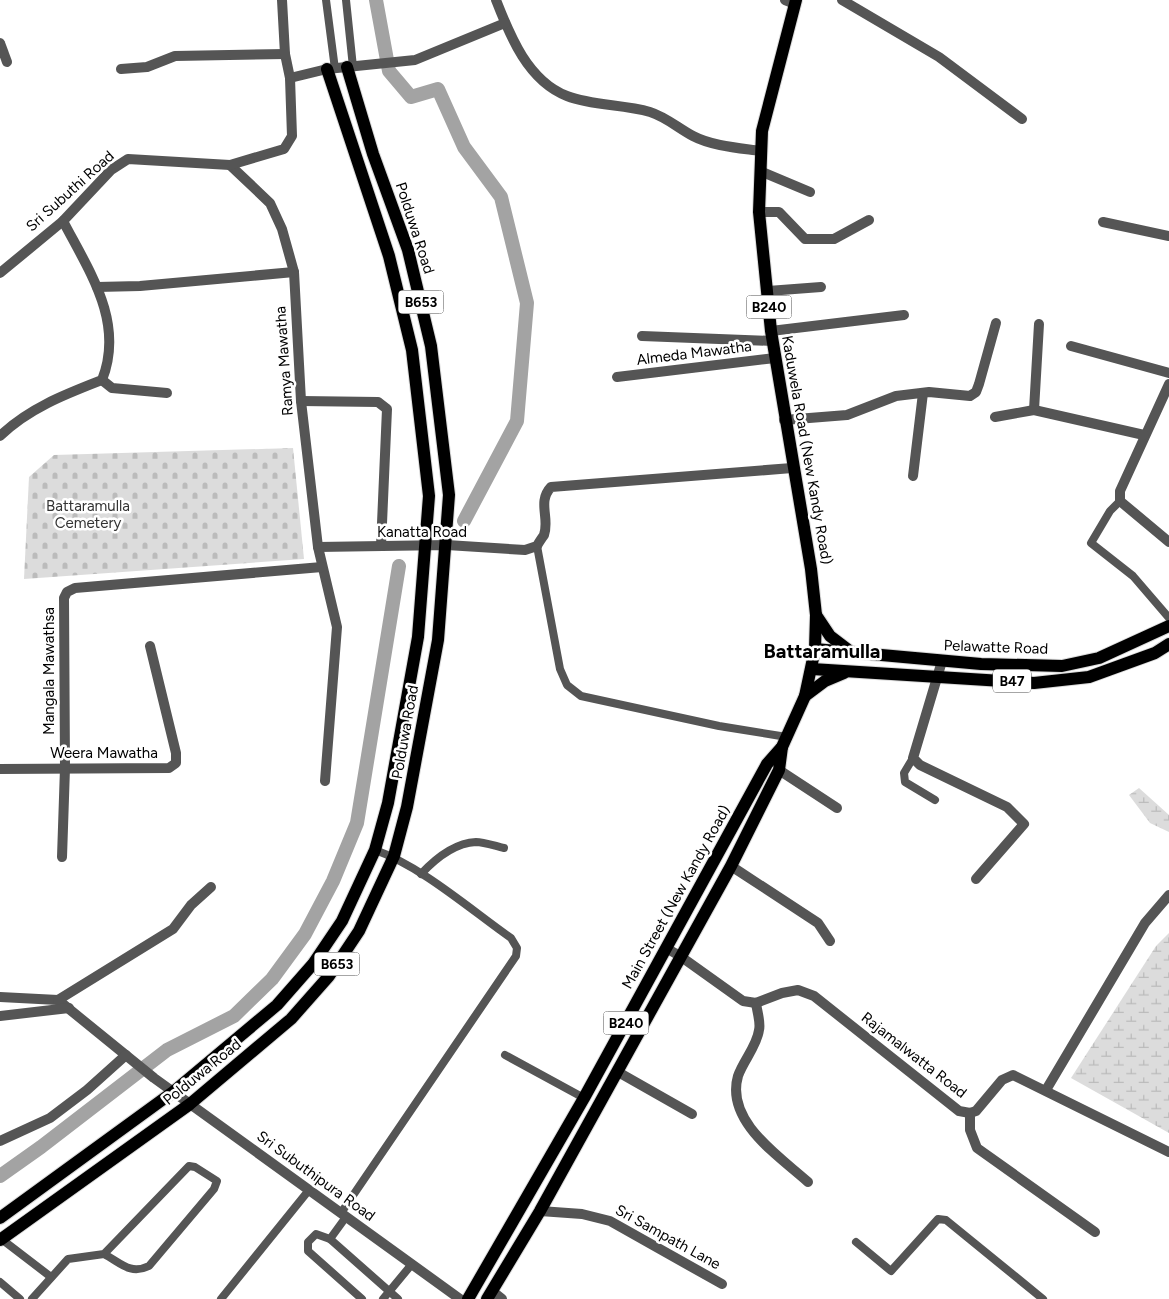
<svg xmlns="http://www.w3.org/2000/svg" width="1169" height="1299" font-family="Figtree,sans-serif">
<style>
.wetland{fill:url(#wetland-marsh)}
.cemetery{fill:url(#cemetery-stones)}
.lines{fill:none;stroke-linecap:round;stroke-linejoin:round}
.canal{stroke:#a3a3a3;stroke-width:14}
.primary-casing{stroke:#dbdbdb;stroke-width:14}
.service{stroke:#555;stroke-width:8}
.minor{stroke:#555;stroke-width:10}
.primary{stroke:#000;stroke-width:12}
.labels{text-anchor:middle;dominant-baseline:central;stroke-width:5;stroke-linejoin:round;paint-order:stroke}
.shield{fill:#fff;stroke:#4c4c4c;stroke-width:1}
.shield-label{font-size:14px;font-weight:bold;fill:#000}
.street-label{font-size:15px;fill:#000;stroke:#fff}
.park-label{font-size:15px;fill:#333;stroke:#fff}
.district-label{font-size:20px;font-weight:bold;fill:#000;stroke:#fff}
</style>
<defs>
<pattern id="wetland-marsh" width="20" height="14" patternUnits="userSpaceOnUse" patternTransform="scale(1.25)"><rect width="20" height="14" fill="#dcdcdc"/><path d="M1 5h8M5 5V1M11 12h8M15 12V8" fill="none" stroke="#bbb"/></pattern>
<pattern id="cemetery-stones" width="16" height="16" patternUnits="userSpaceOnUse" patternTransform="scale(1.25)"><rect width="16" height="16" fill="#dcdcdc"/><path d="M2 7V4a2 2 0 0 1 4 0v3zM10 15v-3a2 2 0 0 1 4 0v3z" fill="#bbb"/></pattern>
</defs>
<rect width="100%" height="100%" fill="#fff"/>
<!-- wetland -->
<g class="wetland">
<polygon points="1139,788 1169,815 1169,832 1150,823 1129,795"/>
<polygon points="1169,933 1169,1133 1071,1078 1156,946"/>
</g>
<!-- cemetery -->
<polygon class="cemetery" points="293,448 304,559 24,579 29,477 54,455"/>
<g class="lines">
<!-- canal -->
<g class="canal">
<polyline points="376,0 389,71 411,97 438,89 464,147 501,197 527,303 517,421 464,521"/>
<polyline points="0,1176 41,1147 167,1050 234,1016 272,979 305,934 333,881 357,823 399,566"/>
</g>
<defs>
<g id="primary">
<polyline points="816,615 830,636 851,652"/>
<polyline points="815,649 981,664 1062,666 1099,658 1169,626"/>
<polyline points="812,669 1034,683 1089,677 1155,653 1169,644"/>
<polyline points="805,696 825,681 844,673"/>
<polyline points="0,1218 173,1092 277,1005 313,964 342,921 375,850 388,803 418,637 429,496 412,350 389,256 327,69"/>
<polyline points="0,1240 190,1104 291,1019 329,976 359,931 394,856 407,807 438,640 449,495 431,346 408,250 373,154 347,67"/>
<polyline points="468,1299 584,1098 767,764 782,747 805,696 815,649 816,615 811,569 771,331 759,212 762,131 796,0"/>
<polyline points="487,1299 540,1211 731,866 779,770 782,747"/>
</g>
</defs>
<!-- primary casing -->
<use href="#primary" class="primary-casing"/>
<!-- service -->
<g class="service">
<polyline points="326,0 335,69"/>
<polyline points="346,0 353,67"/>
<polyline points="1120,501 1110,511 1091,543 1133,576 1169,618"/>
<polyline points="537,546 560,669 567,685 581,696 719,726 787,737"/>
<polyline points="913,758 904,773 905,782 935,800"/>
<path d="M421,874C435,859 454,843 476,842C484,842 495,846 504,848"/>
<polyline points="505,1055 584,1098"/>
<path d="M341,1213L516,956L517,948L511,938C471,910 421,866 375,850"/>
<polyline points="0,1238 51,1277"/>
<polyline points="330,1239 346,1217"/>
<polyline points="856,1242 891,1271 938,1219 946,1220 1043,1299"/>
<polyline points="0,1282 20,1299"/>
<path d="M32,1299L68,1259L104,1254L189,1166L195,1167L217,1181L214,1189L149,1266C130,1275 121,1263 104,1254"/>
<polyline points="221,1299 309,1190"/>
<polyline points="362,1299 308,1251 308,1242 316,1234 330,1239 398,1299"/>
<polyline points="383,1299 412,1264"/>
</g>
<!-- minor -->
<g class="minor">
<path d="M496,0C510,36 528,81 567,96C593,106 623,104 650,112C666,117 678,128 693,136C712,146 739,148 760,151"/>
<polyline points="785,0 795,4"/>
<polyline points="842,0 939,57 1022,119"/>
<polyline points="0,43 7,62"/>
<polyline points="121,69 147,67 175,56 285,54"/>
<polyline points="290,78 327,69 415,60 505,23"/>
<polyline points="230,165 270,203 282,229 294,272 301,401 318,547 337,627 325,781"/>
<polyline points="760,171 810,192"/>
<polyline points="759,212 779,212 805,239 834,239 869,220"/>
<polyline points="1103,222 1169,236"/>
<polyline points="0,273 63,221 111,170 128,159 230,165 284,149 292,136 290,78 285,54 282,0"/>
<polyline points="97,287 140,286 294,272"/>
<polyline points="768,291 821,287"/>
<polyline points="771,331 904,315"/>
<polyline points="642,336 773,341"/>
<polyline points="1071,346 1169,373"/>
<polyline points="617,377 775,358"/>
<polyline points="102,380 112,388 167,393"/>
<polyline points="1169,384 1120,491 1120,501 1169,542"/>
<polyline points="301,401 378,402 387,409 381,546"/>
<polyline points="1034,410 1039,324"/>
<polyline points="995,417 1034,410 1144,435"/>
<polyline points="784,420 847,415 896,396 929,392 970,396 976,392 979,384 996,323"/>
<path d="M0,436C29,408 66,394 102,380C125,322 89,271 63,221"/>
<polyline points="913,476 923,393"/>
<path d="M318,547L447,545L525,550L537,546C539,542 542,538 544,535C550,518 537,502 551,487L792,468"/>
<polyline points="942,661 913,758 920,765 1007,807 1024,824 976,879"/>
<polyline points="0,769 169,768 176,763 176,753 150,646"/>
<polyline points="779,770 837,808"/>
<polyline points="62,857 65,768 64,598 67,592 75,588 322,567"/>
<polyline points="731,866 818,923 830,941"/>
<polyline points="666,948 680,956 743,1001 756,1003 782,993 798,990 814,996 959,1111 970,1113 976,1111 1002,1080 1013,1075 1169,1152"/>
<polyline points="0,997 58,1000 154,1078 460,1299"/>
<polyline points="58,1000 173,929 191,905 211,887"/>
<path d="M756,1003C757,1011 761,1023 759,1030C757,1046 743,1061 738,1076C725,1121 779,1156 808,1182"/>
<polyline points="0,1016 69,1008"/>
<polyline points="618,1072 692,1114"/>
<polyline points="1046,1090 1145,923 1169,895"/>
<polyline points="970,1113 970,1130 977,1148 1095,1232"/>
<polyline points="0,1141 50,1118 87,1090 126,1055"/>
<polyline points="540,1211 582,1214 610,1221 722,1284"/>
<polyline points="492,1291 502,1299"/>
</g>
<!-- primary -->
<use href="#primary" class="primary"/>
</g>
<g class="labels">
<!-- shield labels -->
<g class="shield">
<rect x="398.5" y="290.5" width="45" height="23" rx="4"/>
<rect x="746.5" y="295.5" width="45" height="23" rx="4"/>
<rect x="993" y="669.5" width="38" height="23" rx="4"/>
<rect x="314.5" y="952.5" width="45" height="23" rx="4"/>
<rect x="603.5" y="1011.5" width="45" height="23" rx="4"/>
</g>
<g class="shield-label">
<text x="421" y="302">B653</text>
<text x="769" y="307">B240</text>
<text x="1012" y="681">B47</text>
<text x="337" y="964">B653</text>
<text x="626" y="1023">B240</text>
</g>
<!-- street labels -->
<g class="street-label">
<text transform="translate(70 191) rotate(-42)">Sri Subuthi Road</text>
<text transform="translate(415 228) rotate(72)">Polduwa Road</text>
<text transform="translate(694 353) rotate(-7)">Almeda Mawatha</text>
<text transform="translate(284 361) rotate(-94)">Ramya Mawatha</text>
<text transform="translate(807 450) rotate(80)">Kaduwela Road (New Kandy Road)</text>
<text x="422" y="532">Kanatta Road</text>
<text transform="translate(996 647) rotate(2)">Pelawatte Road</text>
<text transform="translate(49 671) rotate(-90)">Mangala Mawathsa</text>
<text transform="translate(405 732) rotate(-80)">Polduwa Road</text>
<text x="104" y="753">Weera Mawatha</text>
<text transform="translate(676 897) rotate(-61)">Main Street (New Kandy Road)</text>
<text transform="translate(914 1055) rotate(38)">Rajamalwatta Road</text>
<text transform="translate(202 1072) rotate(-39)">Polduwa Road</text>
<text transform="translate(316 1176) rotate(36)">Sri Subuthipura Road</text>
<text transform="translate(668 1237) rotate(29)">Sri Sampath Lane</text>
</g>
<!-- park labels -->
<g class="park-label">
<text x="88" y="506">Battaramulla<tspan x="88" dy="17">Cemetery</tspan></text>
</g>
<!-- district labels -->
<g class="district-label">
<text x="822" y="651">Battaramulla</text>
</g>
</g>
</svg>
